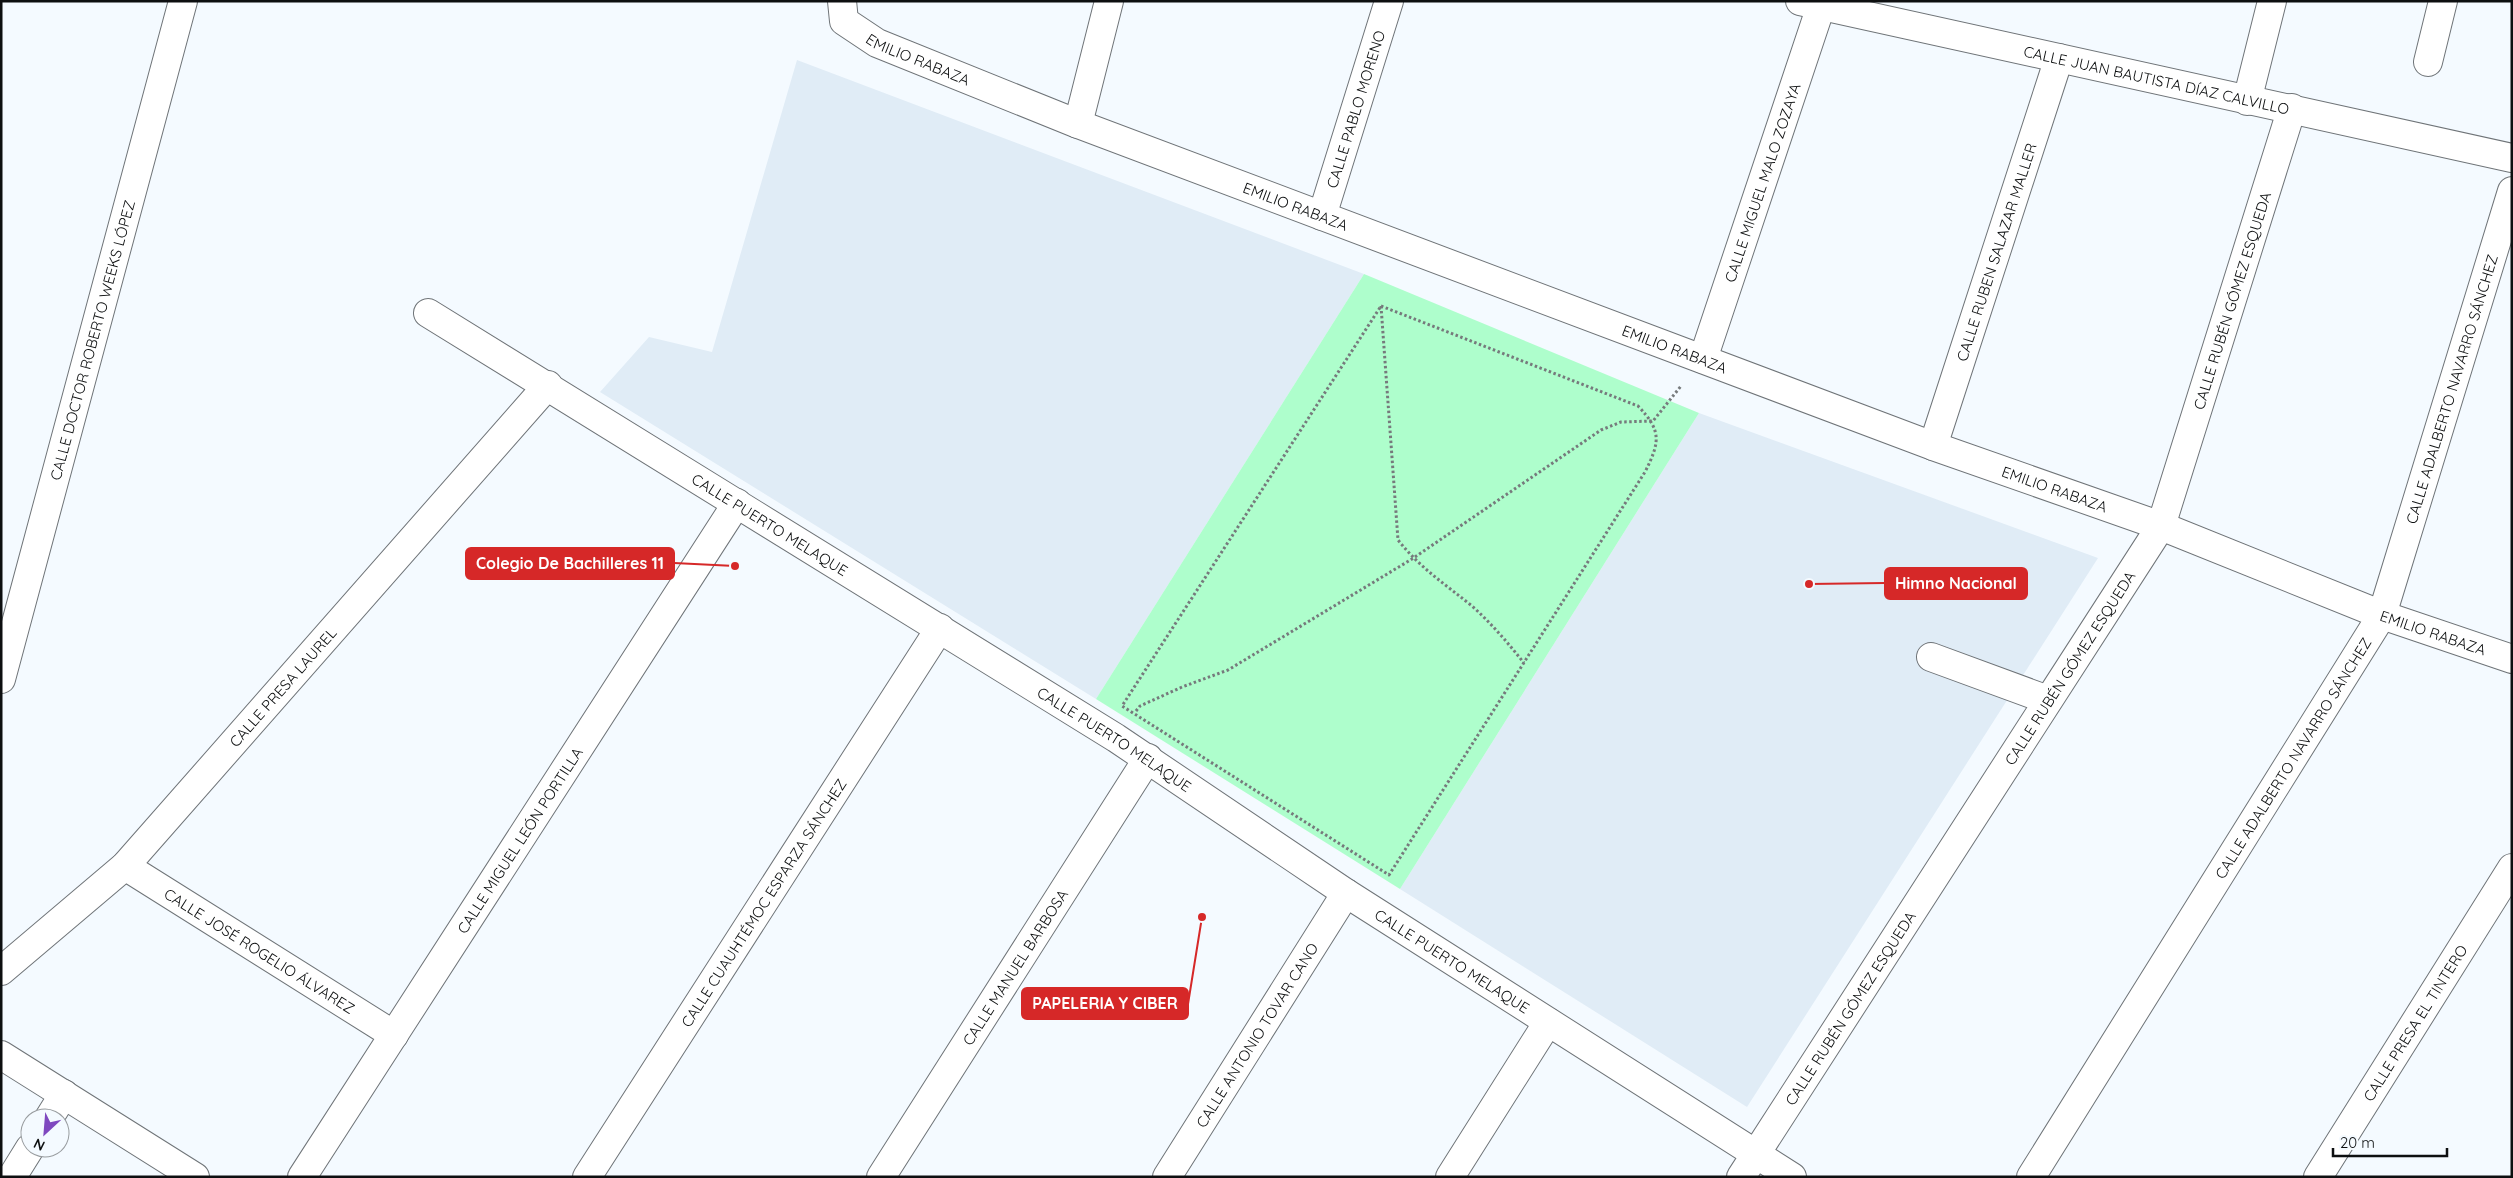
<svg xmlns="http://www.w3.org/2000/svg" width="2513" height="1178" font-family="Quicksand,sans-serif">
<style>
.built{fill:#e0ecf6}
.green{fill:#aefecc}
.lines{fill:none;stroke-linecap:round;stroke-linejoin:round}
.minor-casing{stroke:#6f7478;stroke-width:30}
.path{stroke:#767a7c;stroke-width:3;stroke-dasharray:2.5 2.5;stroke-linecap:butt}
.minor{stroke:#fff;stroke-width:28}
.labels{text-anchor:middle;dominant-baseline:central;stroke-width:4;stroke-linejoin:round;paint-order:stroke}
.street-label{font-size:15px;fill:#0d0f10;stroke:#f4faff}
.leader{fill:none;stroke:#d62828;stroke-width:2}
.callout-dot{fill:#d62828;stroke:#f4faff;stroke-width:2}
.callout{fill:#d62828;stroke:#d62828;stroke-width:2}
.callout-label{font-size:16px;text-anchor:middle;font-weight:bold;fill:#fff}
</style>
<rect width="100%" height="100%" fill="#f4faff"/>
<!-- built -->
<g class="built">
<polygon points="797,60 1364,274 1096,699 600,392 649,337 712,352"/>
<polygon points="1699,413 2098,558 1747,1107 1400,889"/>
</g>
<!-- green -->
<polygon class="green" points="1364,274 1699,413 1400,889 1096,699"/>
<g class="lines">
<defs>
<g id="minor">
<path id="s1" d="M842,1L844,21L877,43L1078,124L1933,446L2161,526L2382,615L2512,659"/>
<path id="s2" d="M1800,1L2512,158"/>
<polyline points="2428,62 2443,1"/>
<polyline points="2247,101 2272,1"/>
<polyline points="1078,124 1109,1"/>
<path id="s3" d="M1322,216L1389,1"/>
<path id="s4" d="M428,313L1116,738L1346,893L1792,1177"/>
<path id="s5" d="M1703,359L1821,6"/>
<path id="s6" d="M1933,446L2059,58"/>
<polyline points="1931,657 2048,700"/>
<path id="s7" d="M1,679L183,1"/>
<path id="s8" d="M125,866L394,1035"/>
<path id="s9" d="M1,971L125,866L548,385"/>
<polyline points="1,1055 195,1177"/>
<polyline points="49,1118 64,1094"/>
<polyline points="12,1177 30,1148"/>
<path id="s10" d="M302,1177L737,503"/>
<path id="s11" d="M587,1177L940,628"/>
<path id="s12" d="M881,1177L1148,758"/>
<path id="s13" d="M1167,1177L1346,893"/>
<polyline points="1450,1177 1548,1022"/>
<path id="s14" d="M1741,1177L2161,526L2292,108"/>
<path id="s15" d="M2031,1177L2382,615L2512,191"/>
<path id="s16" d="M2318,1177L2512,868"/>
</g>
</defs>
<!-- minor casing -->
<use href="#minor" class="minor-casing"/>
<!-- path -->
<g class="path">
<path d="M1381,306L1638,406C1662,431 1660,442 1645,472L1389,875L1122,706Z"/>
<path d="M1381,306L1398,540C1420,568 1445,584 1472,606C1491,623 1508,643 1524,663"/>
<polyline points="1136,711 1140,706 1182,687 1228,670 1412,559 1601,430 1621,422 1653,421 1681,386"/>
</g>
<!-- minor -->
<use href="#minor" class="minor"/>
</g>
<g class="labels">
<!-- street labels -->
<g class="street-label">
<text stroke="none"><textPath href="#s1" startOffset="104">EMILIO RABAZA</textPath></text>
<text stroke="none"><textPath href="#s2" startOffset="365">CALLE JUAN BAUTISTA DÍAZ CALVILLO</textPath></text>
<text stroke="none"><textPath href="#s3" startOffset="112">CALLE PABLO MORENO</textPath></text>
<text stroke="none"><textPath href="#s5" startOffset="186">CALLE MIGUEL MALO ZOZAYA</textPath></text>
<text stroke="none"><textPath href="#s1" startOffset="509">EMILIO RABAZA</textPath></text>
<text stroke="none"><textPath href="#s6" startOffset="204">CALLE RUBEN SALAZAR MALLER</textPath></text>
<text stroke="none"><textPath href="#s14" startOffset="1011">CALLE RUBÉN GÓMEZ ESQUEDA</textPath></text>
<text stroke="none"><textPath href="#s7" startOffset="351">CALLE DOCTOR ROBERTO WEEKS LÓPEZ</textPath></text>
<text stroke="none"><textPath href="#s1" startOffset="914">EMILIO RABAZA</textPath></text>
<text stroke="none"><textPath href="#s15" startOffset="899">CALLE ADALBERTO NAVARRO SÁNCHEZ</textPath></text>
<text stroke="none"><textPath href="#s1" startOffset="1319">EMILIO RABAZA</textPath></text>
<text stroke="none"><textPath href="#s4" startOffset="402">CALLE PUERTO MELAQUE</textPath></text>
<text stroke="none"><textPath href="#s1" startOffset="1724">EMILIO RABAZA</textPath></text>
<text stroke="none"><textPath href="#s14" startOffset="606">CALLE RUBÉN GÓMEZ ESQUEDA</textPath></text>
<text stroke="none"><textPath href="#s9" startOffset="401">CALLE PRESA LAUREL</textPath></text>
<text stroke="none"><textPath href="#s4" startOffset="808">CALLE PUERTO MELAQUE</textPath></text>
<text stroke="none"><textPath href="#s15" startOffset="494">CALLE ADALBERTO NAVARRO SÁNCHEZ</textPath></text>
<text stroke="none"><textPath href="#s10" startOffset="401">CALLE MIGUEL LEÓN PORTILLA</textPath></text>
<text stroke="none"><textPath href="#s11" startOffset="326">CALLE CUAUHTÉMOC ESPARZA SÁNCHEZ</textPath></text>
<text stroke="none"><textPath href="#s8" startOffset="159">CALLE JOSÉ ROGELIO ÁLVAREZ</textPath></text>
<text stroke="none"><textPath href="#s4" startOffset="1212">CALLE PUERTO MELAQUE</textPath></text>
<text stroke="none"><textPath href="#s12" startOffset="249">CALLE MANUEL BARBOSA</textPath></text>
<text stroke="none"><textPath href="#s14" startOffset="201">CALLE RUBÉN GÓMEZ ESQUEDA</textPath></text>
<text stroke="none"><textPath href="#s16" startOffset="182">CALLE PRESA EL TINTERO</textPath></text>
<text stroke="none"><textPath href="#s13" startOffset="168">CALLE ANTONIO TOVAR CANO</textPath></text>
</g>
</g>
<!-- callouts -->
<path class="leader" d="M735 566L674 563M1809 584L1885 583M1202 917L1188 1004"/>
<g class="callout-dot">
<circle cx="735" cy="566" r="5"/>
<circle cx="1809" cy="584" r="5"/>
<circle cx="1202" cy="917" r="5"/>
</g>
<g class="callout">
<rect x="466" y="548" width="208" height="31" rx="5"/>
<rect x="1885" y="568" width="142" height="31" rx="5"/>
<rect x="1022" y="988" width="166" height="31" rx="5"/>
</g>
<g class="callout-label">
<text x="570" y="569">Colegio De Bachilleres 11</text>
<text x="1956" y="589">Himno Nacional</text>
<text x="1105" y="1009">PAPELERIA Y CIBER</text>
</g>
<!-- border -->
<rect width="2513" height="1178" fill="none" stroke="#0d0f10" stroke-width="5"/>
<!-- north arrow -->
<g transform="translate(45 1133) rotate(206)"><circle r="24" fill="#f4faff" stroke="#989c9f"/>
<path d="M0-4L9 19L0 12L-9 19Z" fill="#7f48bf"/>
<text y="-8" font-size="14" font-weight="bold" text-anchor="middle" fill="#0d0f10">N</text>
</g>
<!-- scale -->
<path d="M2333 1148v8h114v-8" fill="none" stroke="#0d0f10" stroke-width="2.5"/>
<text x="2340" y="1148" font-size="15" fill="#0d0f10" stroke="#f4faff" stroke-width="4" paint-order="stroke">20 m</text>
</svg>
